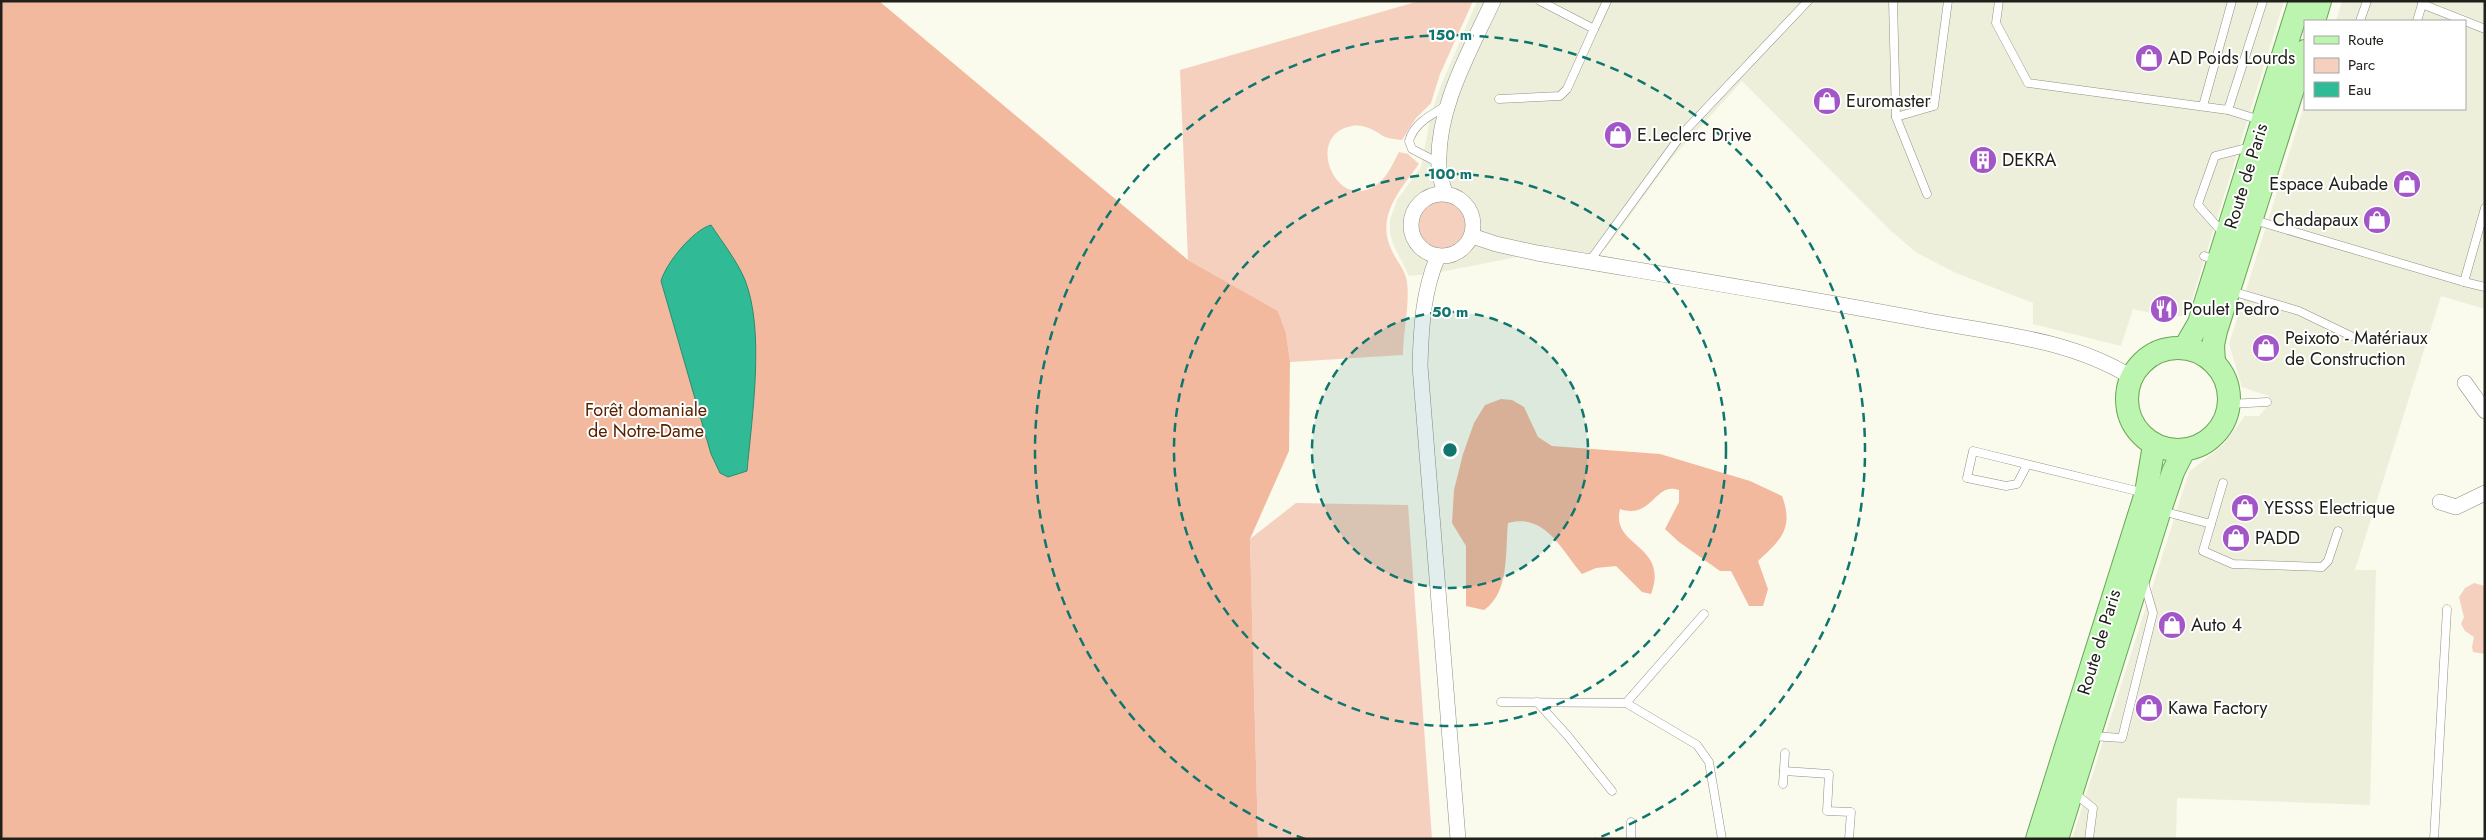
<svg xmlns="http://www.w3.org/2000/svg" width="2486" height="840" font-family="Jost,sans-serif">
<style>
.built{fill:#eeefda}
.green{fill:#f5d0be}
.forest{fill:#f3b99e}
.water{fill:#30ba96;stroke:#2c8c71}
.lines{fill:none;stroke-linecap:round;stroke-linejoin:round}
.service-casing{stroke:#8f9084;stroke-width:9}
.minor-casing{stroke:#8f9084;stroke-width:16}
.primary-casing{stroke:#68a658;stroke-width:24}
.service{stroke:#fff;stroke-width:8}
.minor{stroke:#fff;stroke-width:15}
.primary{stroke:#bcf5af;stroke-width:22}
.ring{fill:none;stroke:#0f766e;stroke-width:2.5;stroke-dasharray:9 6}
.labels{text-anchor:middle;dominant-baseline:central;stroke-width:4;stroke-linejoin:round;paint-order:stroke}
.poi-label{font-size:18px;fill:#21211c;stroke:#fff;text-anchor:start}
.street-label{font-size:18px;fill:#21211c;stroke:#fff}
.park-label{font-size:18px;fill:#592100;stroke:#fff}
.centre{fill:#0f766e;stroke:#fff;stroke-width:2.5}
.ring-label{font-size:15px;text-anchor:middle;font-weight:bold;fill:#0f766e;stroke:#fff;stroke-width:4;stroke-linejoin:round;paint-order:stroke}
</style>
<rect width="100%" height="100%" fill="#fafaed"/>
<!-- built -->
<g class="built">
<polygon points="1477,1 2284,1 2187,316 2165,316 2133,309 2121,346 2033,324 2033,303 1956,273 1917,253 1891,231 1742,81 1672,158 1606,248 1599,248 1589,262 1537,253 1430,274 1409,276 1393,244 1390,233 1390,220 1397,200 1421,167 1431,114 1440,88"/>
<polygon points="2342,1 2485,1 2485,309 2441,296 2355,570 2376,570 2370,805 2177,798 2176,839 2072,839 2189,472 2223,445 2245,416 2259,416 2266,408 2269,396 2242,387 2229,344 2305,103 2305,109 2465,109 2465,21 2336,21"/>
</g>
<!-- green -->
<g class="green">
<path d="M1419,1H1473L1440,74L1431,103L1416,118L1402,140C1396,139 1388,139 1383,136C1374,130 1364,124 1352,126C1301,135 1339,220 1381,181C1389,174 1394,161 1399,152L1408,154L1419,164C1400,190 1375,217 1392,251C1397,262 1405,269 1407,282C1410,304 1403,332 1403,355L1290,362L1286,333L1278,311L1188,260L1180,70Z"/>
<circle cx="1443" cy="225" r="25"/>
<polygon points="1296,503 1408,505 1432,839 1258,839 1250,539"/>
<polygon points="2474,583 2485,586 2485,654 2473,652 2472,647 2474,637 2465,631 2461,624 2464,617 2459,597 2465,588"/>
</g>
<!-- forest -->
<g class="forest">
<polygon points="1,1 879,1 1188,260 1278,311 1286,333 1290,362 1289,451 1250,539 1258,839 1,839"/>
<path d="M1501,399L1512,400L1524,407L1538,437L1552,446L1660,454L1750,481L1782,496C1794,528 1781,540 1758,561L1768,589L1763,606H1749L1731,571H1720L1679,542L1665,529L1679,502V490C1655,481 1652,520 1620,509C1610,547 1670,544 1651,594L1642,592L1616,566L1596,568L1582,574C1561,550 1546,513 1508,523C1505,552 1510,592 1484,610L1466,606V546L1452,523L1454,490L1463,454L1474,423L1485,405Z"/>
</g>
<!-- water -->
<path class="water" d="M711,225C723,243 737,261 745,280C765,331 752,416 747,471L728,477L720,473L711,454L661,281C666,263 693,230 711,225Z"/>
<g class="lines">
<defs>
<g id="service">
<polyline points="1540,1 1594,29 1607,1"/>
<polyline points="1893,1 1896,117 1927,194"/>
<polyline points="1999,1 1996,23 2028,83 2228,110 2263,1"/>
<polyline points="2422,4 2485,29"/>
<polyline points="2360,21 2367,1"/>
<polyline points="2417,21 2423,1"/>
<polyline points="1499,99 1560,96 1567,89 1594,29"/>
<polyline points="2203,106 2232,1"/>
<polyline points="2228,110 2260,120"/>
<polyline points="1896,117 1934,106 1948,1"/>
<path d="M1439,163L1412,149L1409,141C1414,123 1431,115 1446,106"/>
<polyline points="2254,220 2464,282 2485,208"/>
<polyline points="2223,233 2198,205 2199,201 2215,156 2250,147"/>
<polyline points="2204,256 2218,261"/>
<polyline points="1589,262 1682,134 1808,1"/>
<polyline points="2464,282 2485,287"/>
<polyline points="2231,291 2299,311 2351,336"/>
<polyline points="2229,404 2267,402"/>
<polyline points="2027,465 2017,484 2006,486 1967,478 1973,451 2145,493"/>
<polyline points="2223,483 2203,551 2233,564 2322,567 2328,561 2338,531"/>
<polyline points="2162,511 2211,524"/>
<polyline points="1501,702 1626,703 1697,745 1709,762 1722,839"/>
<polyline points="1537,702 1567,735 1612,791"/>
<polyline points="1626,703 1704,614"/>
<polyline points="2091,736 2122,738 2153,613 2144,582"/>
<polyline points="1784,771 1829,774 1827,811 1851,812 1849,839"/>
<polyline points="1783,784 1785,753"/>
<polyline points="2074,793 2093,808 2089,839"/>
<polyline points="1631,839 1631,822"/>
<polyline points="2434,839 2447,609"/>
</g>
<g id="minor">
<path d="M1445,193C1443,185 1439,176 1439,167C1436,109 1469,53 1493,1"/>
<circle cx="1442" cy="225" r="31"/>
<path d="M1472,236L1496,244L1537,253C1666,275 1796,296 1924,320C1993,333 2070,339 2131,377"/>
<path d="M1438,256C1423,291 1421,328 1420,366L1458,839"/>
<polyline points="2465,383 2485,411"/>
<polyline points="2440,502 2456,507 2485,493"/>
</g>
<g id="primary">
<polyline points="2314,21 2320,1"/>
<polyline points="2185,347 2199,323 2300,1"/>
<circle cx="2178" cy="399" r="51"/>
<polyline points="2214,362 2213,345 2216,331 2305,51"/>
<polyline points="2037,839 2146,493 2154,445"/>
<polyline points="2057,839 2160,510 2173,472 2184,450"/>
</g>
</defs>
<!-- service casing -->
<use href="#service" class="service-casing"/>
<!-- minor casing -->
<use href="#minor" class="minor-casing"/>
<!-- primary casing -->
<use href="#primary" class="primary-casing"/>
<!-- service -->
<use href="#service" class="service"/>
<!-- minor -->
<use href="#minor" class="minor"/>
<!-- primary -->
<use href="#primary" class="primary"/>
</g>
<!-- distance rings -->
<circle cx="1450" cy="450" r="138" fill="#0f766e" fill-opacity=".12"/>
<g class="ring">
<circle cx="1450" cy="450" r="138"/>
<circle cx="1450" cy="450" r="276"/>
<path d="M1305 839A415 415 0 1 1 1595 839"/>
</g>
<!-- icons -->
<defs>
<symbol id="shop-disc" viewBox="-11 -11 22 22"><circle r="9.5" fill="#a356c8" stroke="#fff"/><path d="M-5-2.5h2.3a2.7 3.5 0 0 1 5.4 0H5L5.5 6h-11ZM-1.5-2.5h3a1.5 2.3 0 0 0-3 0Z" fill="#fff"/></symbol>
<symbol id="building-disc" viewBox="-11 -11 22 22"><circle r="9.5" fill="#a356c8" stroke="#fff"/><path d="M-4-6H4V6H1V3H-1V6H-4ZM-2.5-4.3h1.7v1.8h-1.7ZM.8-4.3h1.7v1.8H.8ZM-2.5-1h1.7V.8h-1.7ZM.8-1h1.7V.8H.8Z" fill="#fff"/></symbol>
<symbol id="restaurant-disc" viewBox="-11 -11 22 22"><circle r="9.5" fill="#a356c8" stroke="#fff"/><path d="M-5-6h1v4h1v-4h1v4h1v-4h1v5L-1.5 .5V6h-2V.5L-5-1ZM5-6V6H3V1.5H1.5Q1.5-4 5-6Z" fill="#fff"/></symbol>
</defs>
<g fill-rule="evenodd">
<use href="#shop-disc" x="2133" y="42" width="32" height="32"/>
<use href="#shop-disc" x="1811" y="85" width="32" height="32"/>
<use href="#shop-disc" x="1602" y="119" width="32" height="32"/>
<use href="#building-disc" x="1967" y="144" width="32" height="32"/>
<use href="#shop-disc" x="2391" y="168" width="32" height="32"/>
<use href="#shop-disc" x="2361" y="204" width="32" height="32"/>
<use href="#restaurant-disc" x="2148" y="293" width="32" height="32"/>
<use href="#shop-disc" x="2250" y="332" width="32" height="32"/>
<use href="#shop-disc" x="2229" y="492" width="32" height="32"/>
<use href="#shop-disc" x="2220" y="522" width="32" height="32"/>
<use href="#shop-disc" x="2156" y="609" width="32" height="32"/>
<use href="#shop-disc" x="2133" y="692" width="32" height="32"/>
</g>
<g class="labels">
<!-- poi labels -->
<g class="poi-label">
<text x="2168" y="58">AD Poids Lourds</text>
<text x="1846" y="101">Euromaster</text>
<text x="1637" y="135">E.Leclerc Drive</text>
<text x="2002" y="160">DEKRA</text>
<text x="2388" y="184" text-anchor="end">Espace Aubade</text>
<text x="2358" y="220" text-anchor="end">Chadapaux</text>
<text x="2183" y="309">Poulet Pedro</text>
<text x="2285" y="338">Peixoto - Matériaux<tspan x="2285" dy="21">de Construction</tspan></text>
<text x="2264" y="508">YESSS Electrique</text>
<text x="2255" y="538">PADD</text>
<text x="2191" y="625">Auto 4</text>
<text x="2168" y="708">Kawa Factory</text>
</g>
<!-- street labels -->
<g class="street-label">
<text transform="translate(2246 176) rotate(-73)">Route de Paris</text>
<text transform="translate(2099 642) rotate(-73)">Route de Paris</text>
</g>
<!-- park labels -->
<g class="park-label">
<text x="646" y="410">Forêt domaniale<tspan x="646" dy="21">de Notre-Dame</tspan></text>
</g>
</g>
<circle cx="1450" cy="450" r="8" class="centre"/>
<g class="ring-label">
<text x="1450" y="40">150 m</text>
<text x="1450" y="179">100 m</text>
<text x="1450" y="317">50 m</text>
</g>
<!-- border -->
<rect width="2486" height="840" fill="none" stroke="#21211c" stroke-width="5"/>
<!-- legend -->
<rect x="2304" y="20" width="162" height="90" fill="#ffffff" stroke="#a6a6a4"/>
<rect x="2314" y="36" width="25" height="8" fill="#bcf5af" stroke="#a6a6a4"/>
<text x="2348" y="45" font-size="15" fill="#21211c">Route</text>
<rect x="2314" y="58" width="25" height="15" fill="#f5d0be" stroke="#a6a6a4"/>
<text x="2348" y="70" font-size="15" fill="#21211c">Parc</text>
<rect x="2314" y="82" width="25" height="15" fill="#30ba96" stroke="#a6a6a4"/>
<text x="2348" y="95" font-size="15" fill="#21211c">Eau</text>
</svg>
